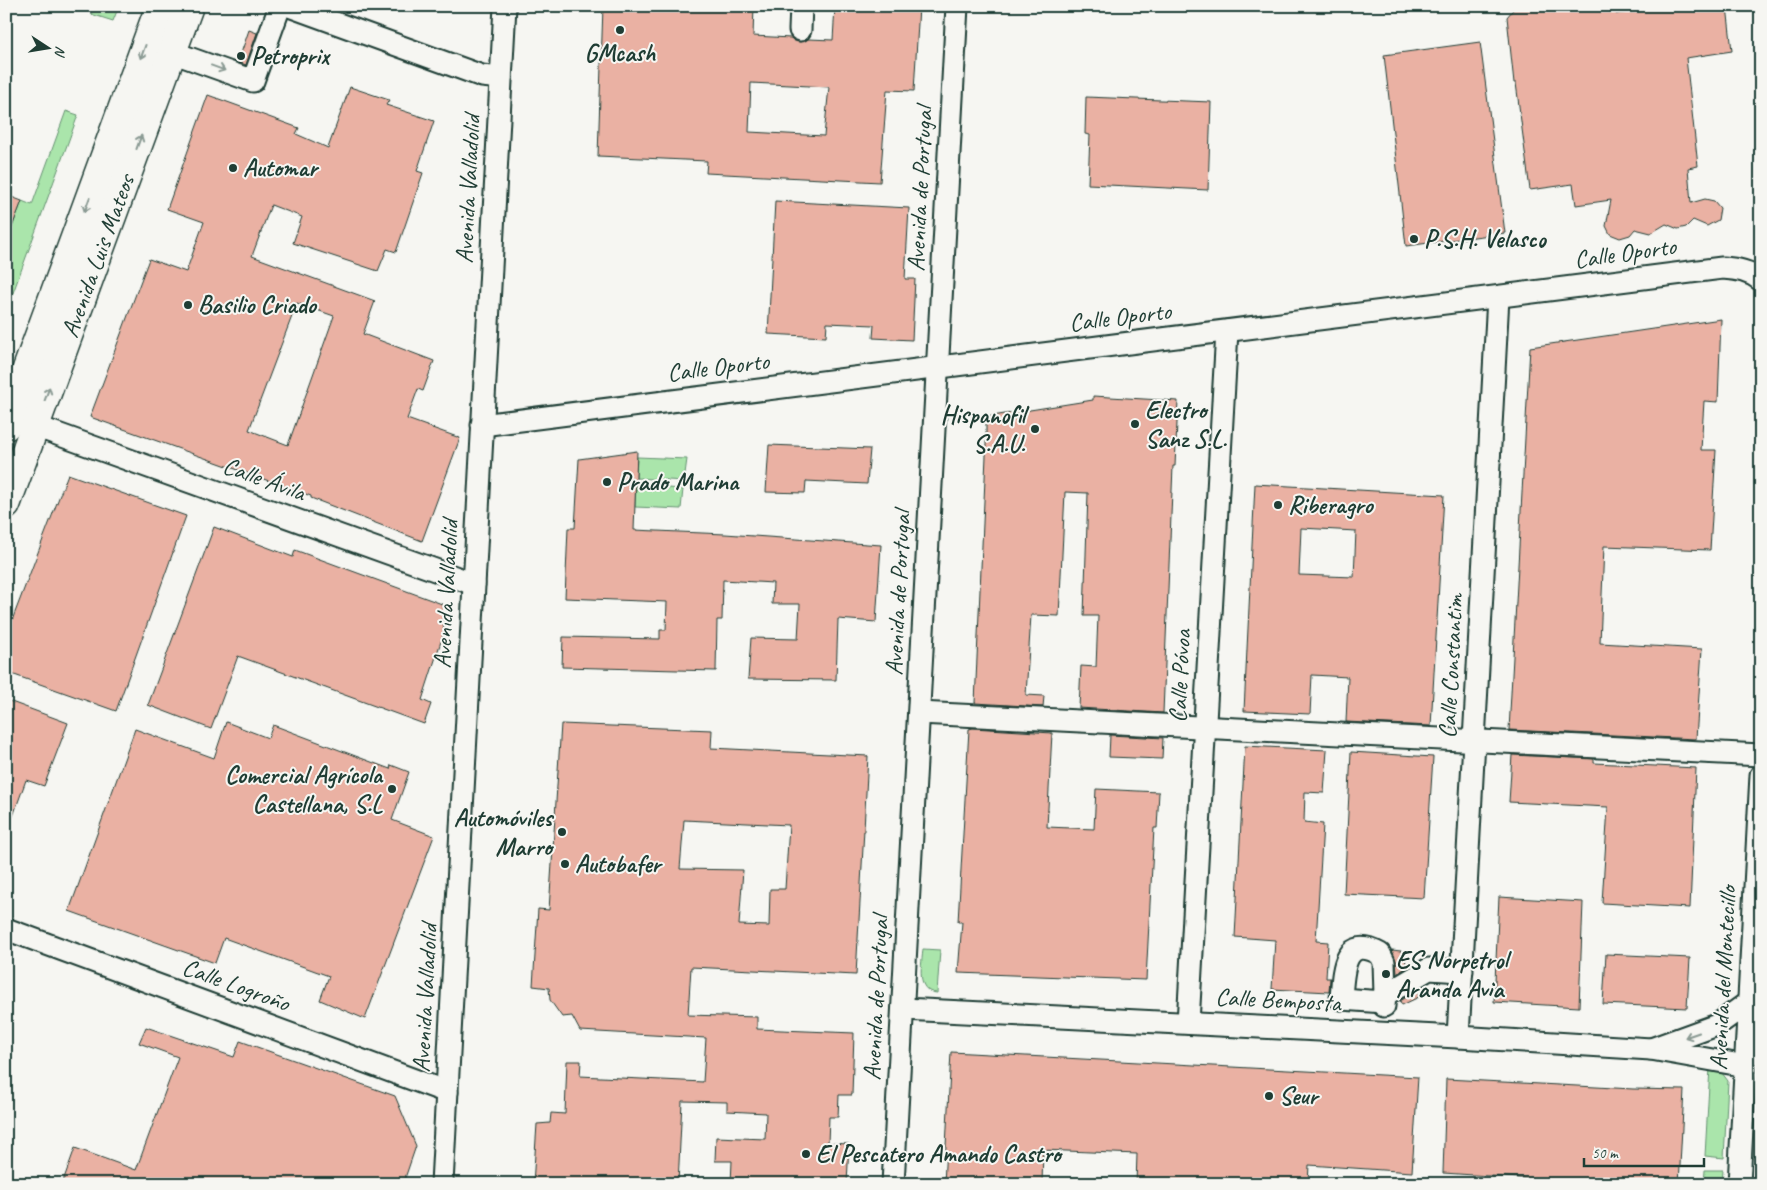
<svg xmlns="http://www.w3.org/2000/svg" width="1767" height="1190" font-family="Caveat,sans-serif">
<style>
.green{fill:#aae5ab;stroke:#649170}
.building{fill:#eab1a3;stroke:#1f3d34;fill-rule:evenodd}
.lines{fill:none;stroke-linecap:round;stroke-linejoin:round}
.minor-casing{stroke:#1f3d34;stroke-width:25}
.highway-casing{stroke:#1f3d34;stroke-width:31}
.minor{stroke:#f6f6f2;stroke-width:21}
.highway{stroke:#f6f6f2;stroke-width:28}
.oneway{stroke:#8a9a93}
.poi-dot{fill:#1f3d34;stroke:#f6f6f2;stroke-width:2}
.labels{text-anchor:middle;dominant-baseline:central;stroke-width:4;stroke-linejoin:round;paint-order:stroke}
.poi-label{font-size:25px;font-weight:bold;fill:#1f3d34;stroke:#f6f6f2;text-anchor:start}
.street-label{font-size:25px;fill:#1f3d34;stroke:#f6f6f2}
</style>
<rect width="100%" height="100%" fill="#f6f6f2"/>
<filter id="ink" filterUnits="userSpaceOnUse"><feTurbulence type="fractalNoise" baseFrequency=".02" numOctaves="2"/><feDisplacementMap in="SourceGraphic" scale="10" xChannelSelector="R" yChannelSelector="G"/><feConvolveMatrix kernelMatrix="1 2 1 2 8 2 1 2 1" color-interpolation-filters="sRGB"/></filter>
<g filter="url(#ink)">
<!-- green -->
<g class="green">
<polygon points="94,6 119,6 113,21 91,14"/>
<polygon points="66,111 78,115 6,312 6,243 22,201 32,205"/>
<polygon points="637,457 687,459 684,481 636,478"/>
<polygon points="636,486 683,489 681,509 635,507"/>
<path d="M923,949L940,950L937,993C915,992 922,963 923,949Z"/>
<polygon points="1710,1067 1719,1069 1728,1081 1724,1158 1705,1156"/>
<polygon points="1705,1170 1723,1170 1722,1184 1704,1184"/>
</g>
<!-- building -->
<g class="building">
<path d="M603,6H754L753,36L791,38L800,42L808,39L833,40L835,6H919L914,91L887,90L880,182L706,173L707,161L598,156ZM751,83L829,87L824,136L749,132Z"/>
<polygon points="1516,6 1615,6 1616,14 1671,6 1727,6 1732,51 1686,58 1698,166 1688,168 1691,203 1705,199 1714,201 1720,208 1718,220 1707,226 1693,220 1686,227 1678,229 1666,224 1651,233 1635,229 1630,235 1620,238 1610,234 1606,226 1611,200 1576,205 1573,184 1530,190 1516,83 1514,83 1507,17"/>
<polygon points="249,30 257,33 246,65 238,62"/>
<polygon points="1480,42 1505,233 1406,246 1384,55"/>
<path d="M350,87L389,100L386,105L434,121L417,171L423,173L396,252L387,249L378,271L293,243L302,217L271,205L252,256L375,301L363,334L434,361L423,391L418,389L407,419L460,438L422,541L311,498V496L90,417L149,259L186,272L204,222L167,209L208,95L299,128L296,134L328,148ZM297,303L334,316L288,445L249,430Z"/>
<polygon points="1086,97 1211,102 1208,190 1088,184 1090,135 1085,134"/>
<polygon points="6,195 22,201 7,240 6,239"/>
<polygon points="775,201 909,208 905,279 915,279 912,340 873,338 874,325 827,323 826,337 768,334"/>
<polygon points="1721,319 1718,402 1704,401 1701,450 1716,450 1710,550 1604,546 1600,643 1702,649 1696,739 1509,730 1530,347"/>
<polygon points="1093,396 1178,401 1175,466 1173,466 1163,713 1079,708 1081,666 1096,667 1098,616 1084,616 1088,493 1065,492 1059,616 1031,615 1026,695 1044,696 1043,707 975,703 986,456 986,417 1093,400"/>
<polygon points="769,445 870,449 867,484 806,481 805,493 766,492"/>
<polygon points="637,451 634,530 725,534 881,545 876,622 838,619 836,680 748,679 751,638 798,639 800,604 772,604 773,583 723,580 722,620 717,620 716,671 562,667 563,637 660,639 660,630 666,630 667,602 565,598 568,528 575,528 579,459"/>
<polygon points="68,474 186,516 116,711 6,672 6,636"/>
<path d="M1255,484L1444,495L1431,726L1346,722L1348,677L1312,675L1310,714L1244,711ZM1301,528L1356,531L1354,577L1299,575Z"/>
<polygon points="214,527 293,557 295,550 442,604 444,632 422,700 431,704 424,724 238,656 211,729 148,705"/>
<polygon points="6,700 68,723 44,786 26,780 8,830"/>
<polygon points="226,722 268,738 273,725 390,769 391,765 409,772 392,820 434,836 365,1019 320,1000 329,976 224,938 215,963 69,911 135,729 214,758"/>
<path d="M561,724L712,730L711,748L868,756L856,975L691,967L688,1015L757,1017V1029L854,1033L852,1095H839L838,1117H829L828,1143L849,1144L847,1184H731L732,1161H715L716,1137L765,1139L766,1113L727,1111V1102L682,1101L678,1184H533L537,1124L550,1123L551,1113L565,1114L567,1061H581L580,1076L703,1082L706,1038L580,1031L572,1016L562,1017L550,1000L549,988L533,986L538,909L549,910ZM684,820L789,825L785,889H770L769,926L739,925L743,870L680,869Z"/>
<polygon points="973,728 1052,733 1047,827 1094,829 1096,789 1159,792 1157,828 1154,828 1146,980 958,973 962,922 958,922 969,729"/>
<polygon points="1110,735 1163,738 1162,759 1109,757"/>
<polygon points="1245,746 1327,750 1324,793 1305,792 1304,822 1323,824 1316,941 1328,942 1326,978 1330,978 1329,992 1272,989 1275,940 1235,937"/>
<polygon points="1351,752 1433,757 1424,898 1344,894"/>
<polygon points="1512,755 1594,759 1594,763 1696,768 1690,908 1602,903 1608,807 1509,802"/>
<polygon points="1499,897 1583,902 1579,1007 1494,1002"/>
<polygon points="1392,950 1401,951 1408,967 1397,973 1396,961"/>
<polygon points="1606,954 1690,958 1687,1008 1603,1004"/>
<polygon points="1417,991 1419,997 1402,1005 1400,1001"/>
<polygon points="146,1027 234,1057 240,1041 395,1096 416,1146 403,1184 62,1184 75,1148 136,1170 178,1057 139,1043"/>
<polygon points="951,1052 1418,1077 1412,1172 1309,1165 1308,1184 1136,1184 1137,1154 1043,1150 1042,1184 944,1184"/>
<polygon points="1446,1079 1633,1089 1684,1090 1679,1184 1612,1184 1443,1173"/>
</g>
<g class="lines">
<defs>
<g id="minor">
<polyline points="289,6 482,76 501,78"/>
<polyline points="800,30 801,6"/>
<polyline points="172,52 253,81 280,6"/>
<path d="M482,425L1722,268C1738,269 1749,271 1761,280"/>
<polyline points="35,426 474,584"/>
<polyline points="919,713 1761,755"/>
<polyline points="6,929 447,1092"/>
<path d="M1384,1002L1341,999C1343,975 1342,933 1380,954L1384,962L1385,995"/>
<polyline points="1384,1006 1385,995 1429,969 1462,971"/>
<polyline points="903,1009 1458,1037 1651,1049 1746,1066"/>
<polyline points="1188,1023 1227,331"/>
<polyline points="1458,1037 1498,297"/>
<polyline points="1651,1049 1717,1025 1749,1002"/>
<polyline points="442,1184 505,6"/>
<polyline points="893,1184 957,6"/>
<polyline points="1739,1184 1761,775"/>
</g>
<g id="highway">
<polyline points="6,426 160,6"/>
<polyline points="6,505 189,6"/>
</g>
</defs>
<!-- minor casing -->
<use href="#minor" class="minor-casing"/>
<!-- highway casing -->
<use href="#highway" class="highway-casing"/>
<!-- minor -->
<use href="#minor" class="minor"/>
<!-- highway -->
<use href="#highway" class="highway"/>
</g>
<!-- one-way arrows -->
<defs><path id="oneway-shaft" d="M-6 0H5M1.5-3L5.5 0L1.5 3" fill="none" stroke-width="1.6" stroke-linecap="round" stroke-linejoin="round" transform="scale(1.25)"/></defs>
<g class="oneway">
<use href="#oneway-shaft" transform="translate(143 52) rotate(110)"/>
<use href="#oneway-shaft" transform="translate(218 68) rotate(20)"/>
<use href="#oneway-shaft" transform="translate(139 142) rotate(-70)"/>
<use href="#oneway-shaft" transform="translate(87 205) rotate(110)"/>
<use href="#oneway-shaft" transform="translate(47 394) rotate(-70)"/>
<use href="#oneway-shaft" transform="translate(1692 1035) rotate(161)"/>
</g>
</g>
<!-- markers -->
<g class="poi-dot">
<circle cx="620" cy="30" r="5"/>
<circle cx="241" cy="56" r="5"/>
<circle cx="233" cy="168" r="5"/>
<circle cx="1414" cy="239" r="5"/>
<circle cx="188" cy="305" r="5"/>
<circle cx="1135" cy="424" r="5"/>
<circle cx="1035" cy="429" r="5"/>
<circle cx="607" cy="482" r="5"/>
<circle cx="1278" cy="505" r="5"/>
<circle cx="392" cy="789" r="5"/>
<circle cx="562" cy="832" r="5"/>
<circle cx="565" cy="864" r="5"/>
<circle cx="1386" cy="974" r="5"/>
<circle cx="1269" cy="1096" r="5"/>
<circle cx="806" cy="1154" r="5"/>
</g>
<g class="labels">
<!-- poi labels -->
<g class="poi-label">
<text x="620" y="53" text-anchor="middle">GMcash</text>
<text x="251" y="56">Petroprix</text>
<text x="243" y="168">Automar</text>
<text x="1424" y="239">P.S.H. Velasco</text>
<text x="198" y="305">Basilio Criado</text>
<text x="1145" y="410">Electro<tspan x="1145" dy="29">Sanz S.L.</tspan></text>
<text x="1025" y="415" text-anchor="end">Hispanofil<tspan x="1025" dy="29">S.A.U.</tspan></text>
<text x="617" y="482">Prado Marina</text>
<text x="1288" y="505">Riberagro</text>
<text x="382" y="775" text-anchor="end">Comercial Agrícola<tspan x="382" dy="29">Castellana, S.L</tspan></text>
<text x="552" y="818" text-anchor="end">Automóviles<tspan x="552" dy="29">Marro</tspan></text>
<text x="575" y="864">Autobafer</text>
<text x="1396" y="960">ES Norpetrol<tspan x="1396" dy="29">Aranda Avia</tspan></text>
<text x="1279" y="1096">Seur</text>
<text x="816" y="1154">El Pescatero Amando Castro</text>
</g>
<!-- street labels -->
<g class="street-label">
<text transform="translate(468 189) rotate(-87)">Avenida Valladolid</text>
<text transform="translate(920 189) rotate(-87)">Avenida de Portugal</text>
<text transform="translate(1625 253) rotate(-8)">Calle Oporto</text>
<text transform="translate(98 256) rotate(-70)">Avenida Luis Mateos</text>
<text transform="translate(1120 317) rotate(-7)">Calle Oporto</text>
<text transform="translate(718 367) rotate(-7)">Calle Oporto</text>
<text transform="translate(264 479) rotate(20)">Calle Ávila</text>
<text transform="translate(898 593) rotate(-87)">Avenida de Portugal</text>
<text transform="translate(446 594) rotate(-87)">Avenida Valladolid</text>
<text transform="translate(1451 666) rotate(-87)">Calle Constantim</text>
<text transform="translate(1180 676) rotate(-87)">Calle Póvoa</text>
<text transform="translate(1723 978) rotate(-87)">Avenida del Montecillo</text>
<text transform="translate(236 985) rotate(20)">Calle Logroño</text>
<text transform="translate(425 998) rotate(-87)">Avenida Valladolid</text>
<text transform="translate(876 998) rotate(-87)">Avenida de Portugal</text>
<text transform="translate(1278 1000) rotate(3)">Calle Bemposta</text>
</g>
</g>
<!-- margin -->
<rect width="1767" height="1190" fill="none" stroke="#f6f6f2" stroke-width="25"/>
<rect x="12" y="12" width="1742" height="1165" fill="none" stroke="#1f3d34" stroke-width="2" filter="url(#ink)"/>
<!-- north arrow -->
<g transform="translate(48 48) rotate(102)" stroke="#f6f6f2" stroke-width="4" paint-order="stroke">
<path d="M0-4L9 19L0 12L-9 19Z" fill="#1f3d34"/>
<text y="-8" font-size="14" font-weight="bold" text-anchor="middle" fill="#1f3d34">N</text>
</g>
<!-- scale -->
<path d="M1584 1158v8h120v-8" fill="none" stroke="#1f3d34" stroke-width="2.5"/>
<text x="1592" y="1158" font-size="15" fill="#1f3d34" stroke="#f6f6f2" stroke-width="4" paint-order="stroke">50 m</text>
</svg>
